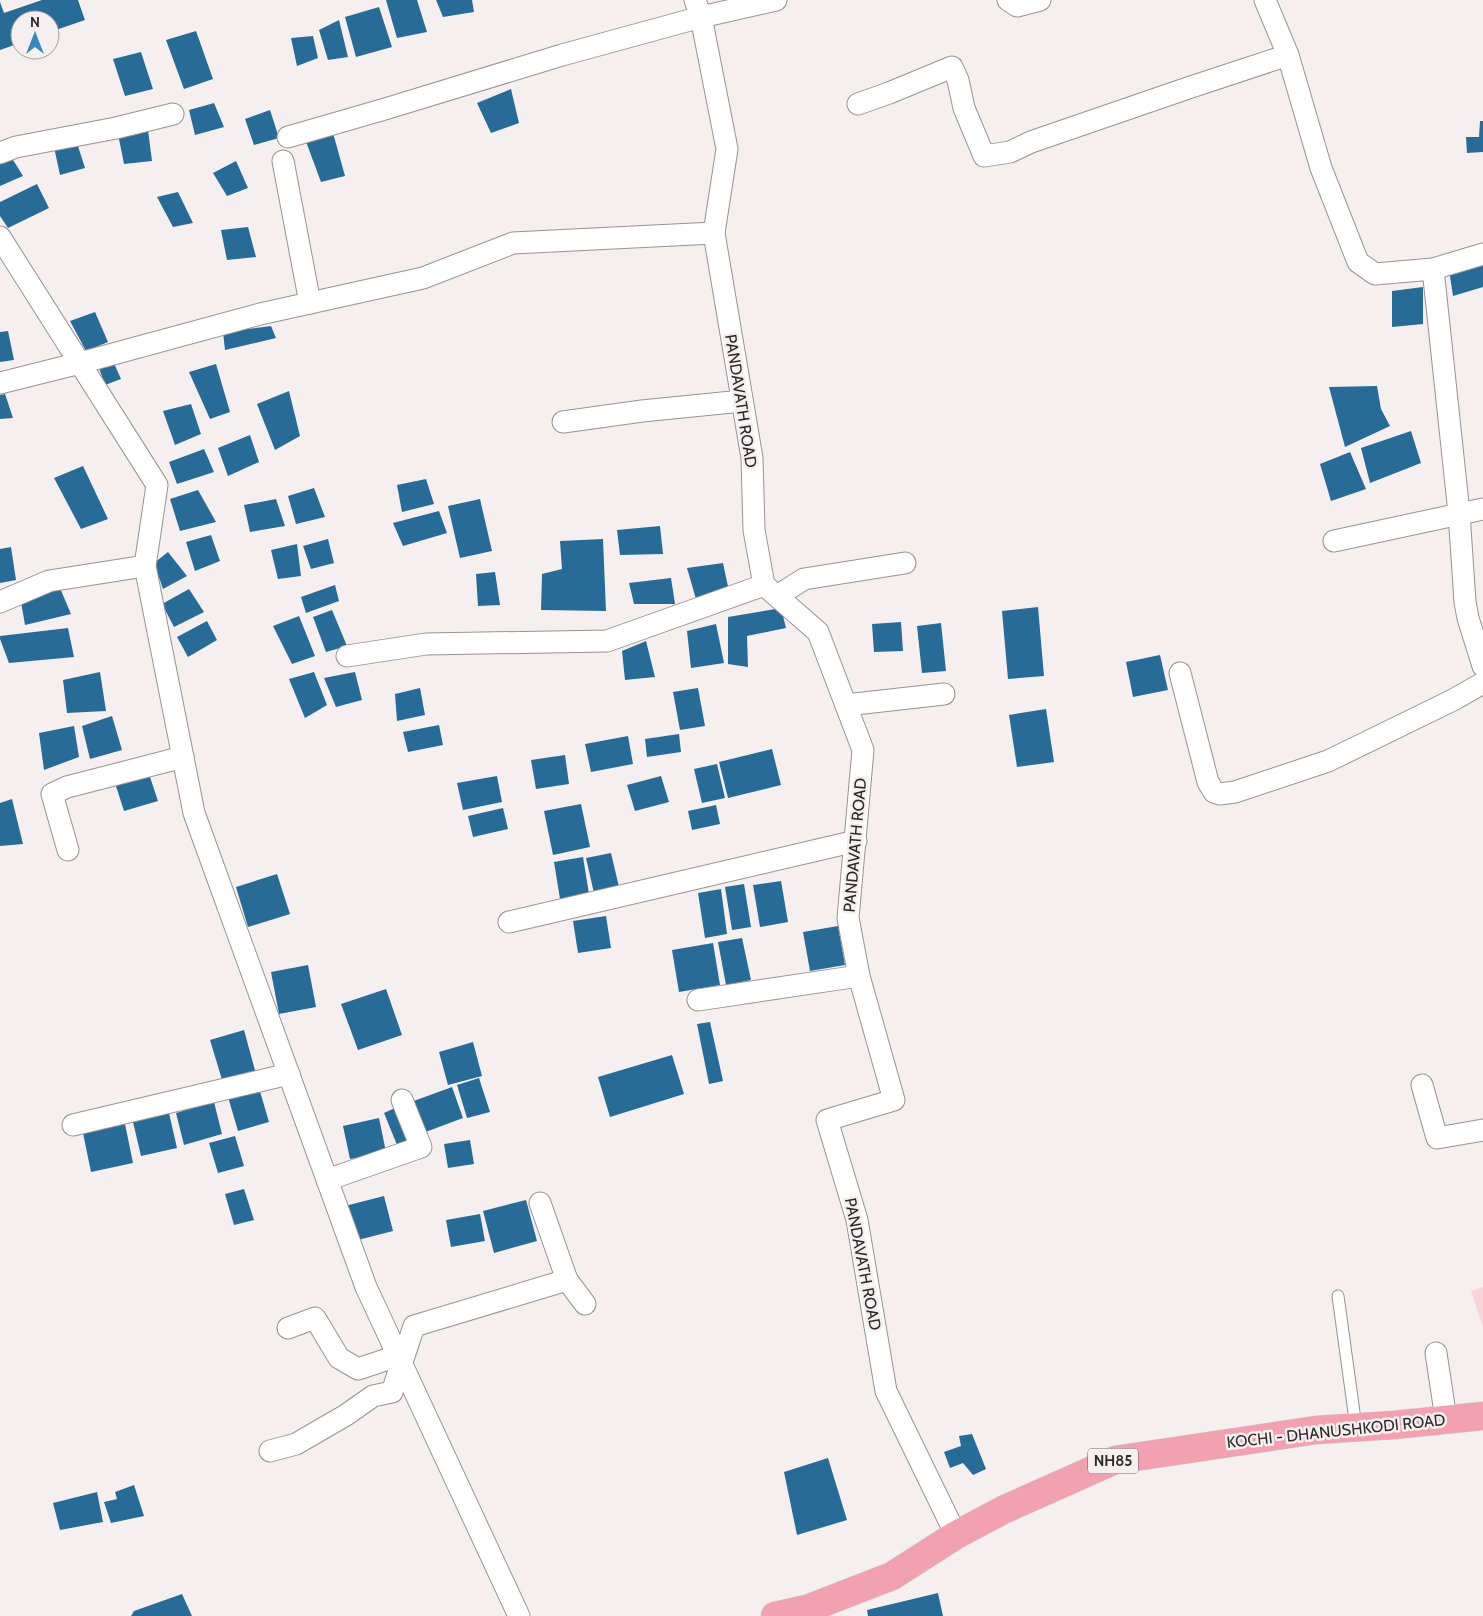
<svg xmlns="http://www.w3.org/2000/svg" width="1483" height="1616" font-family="Cabin,sans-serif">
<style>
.green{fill:#f9d5da}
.building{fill:#286b97}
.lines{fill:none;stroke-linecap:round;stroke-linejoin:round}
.lane-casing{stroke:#999293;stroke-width:13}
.street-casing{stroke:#999293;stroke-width:23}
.highway-casing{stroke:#cdcccc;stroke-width:29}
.lane{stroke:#fff;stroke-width:11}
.street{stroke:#fff;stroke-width:21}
.highway{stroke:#f1a1af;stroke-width:28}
.labels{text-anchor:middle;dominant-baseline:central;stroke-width:5;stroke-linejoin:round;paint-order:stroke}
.shield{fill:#f6eff0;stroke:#696566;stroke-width:1}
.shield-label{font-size:15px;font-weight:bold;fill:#2d2a2b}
.street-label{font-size:16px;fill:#2d2a2b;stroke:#f6eff0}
</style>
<rect width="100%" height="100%" fill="#f6eff0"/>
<!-- green -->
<polygon class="green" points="1483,1287 1483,1327 1471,1291"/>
<!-- building -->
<g class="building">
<polygon points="42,0 78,0 85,20 50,32 50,20 20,20 20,43 0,50 0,2 4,13"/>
<polygon points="386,0 417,0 427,32 397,38"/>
<polygon points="436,0 472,0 474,12 443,17"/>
<polygon points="379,7 392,47 356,57 345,17"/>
<polygon points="339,20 348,57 328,60 319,30"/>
<polygon points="196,31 213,79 184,89 166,40"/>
<polygon points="313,36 318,58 297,66 291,38"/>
<polygon points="141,52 153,89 125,96 113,59"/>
<polygon points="511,89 519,123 491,133 477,103"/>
<polygon points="214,103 224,127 195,135 189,110"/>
<polygon points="270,110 279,138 254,145 245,119"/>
<polygon points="1480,121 1483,121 1483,152 1467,153 1466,137 1479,137"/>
<polygon points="148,130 152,161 124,164 118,134"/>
<polygon points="333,133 345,176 321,182 305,139"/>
<polygon points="77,143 85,168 60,175 54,147"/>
<polygon points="10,155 23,176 0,186 0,160"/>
<polygon points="236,161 248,188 227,196 213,173"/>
<polygon points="37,184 49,208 8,228 0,216 0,202"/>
<polygon points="178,192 193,223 173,227 157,197"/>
<polygon points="248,227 256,257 227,260 221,230"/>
<polygon points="1483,261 1483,287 1453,296 1449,270"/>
<polygon points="1423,287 1423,324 1392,327 1392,291"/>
<polygon points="95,312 108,342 86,351 70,321"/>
<polygon points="271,326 276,338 225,350 223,332"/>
<polygon points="8,331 14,360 0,362 0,332"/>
<polygon points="113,361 121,379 105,385 99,368"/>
<polygon points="216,364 230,412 210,419 189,372"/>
<polygon points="1377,386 1381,409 1390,426 1345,447 1329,387"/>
<polygon points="289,391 300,436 275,450 257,404"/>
<polygon points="5,394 13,418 0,419 0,395"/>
<polygon points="191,404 201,434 175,445 163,411"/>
<polygon points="1411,431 1421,463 1370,483 1361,448"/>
<polygon points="250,435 259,462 228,476 218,448"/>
<polygon points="204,449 214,472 177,484 169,462"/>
<polygon points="1350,452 1366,489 1331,501 1320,464"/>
<polygon points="83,466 108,519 81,529 54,478"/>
<polygon points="426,479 434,504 402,512 397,485"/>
<polygon points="314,488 325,517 296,524 288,496"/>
<polygon points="198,490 216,522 180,531 170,499"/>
<polygon points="276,499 285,526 250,532 244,505"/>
<polygon points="480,499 492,551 460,558 448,506"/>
<polygon points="439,511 447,533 403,546 393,523"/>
<polygon points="660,526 663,554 620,555 617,530"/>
<polygon points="211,535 220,561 195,571 186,542"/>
<polygon points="328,539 334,563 311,569 303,546"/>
<polygon points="603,539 606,611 541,610 542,574 562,569 560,541"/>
<polygon points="297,544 301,576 278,579 271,550"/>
<polygon points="11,547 16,580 0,583 0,549"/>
<polygon points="168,552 187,576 163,589 154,563"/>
<polygon points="723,563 730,596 696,599 687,568"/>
<polygon points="495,572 500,605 478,606 476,574"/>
<polygon points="671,578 675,604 634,604 629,583"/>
<polygon points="335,585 339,601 306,613 301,597"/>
<polygon points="60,588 71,614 25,625 21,602"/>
<polygon points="189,589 204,612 174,627 162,604"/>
<polygon points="1038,607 1044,676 1008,679 1002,611"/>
<polygon points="781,608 786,628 747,636 748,667 728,664 728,617"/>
<polygon points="332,610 347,646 326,652 313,617"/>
<polygon points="299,616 315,656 292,664 273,626"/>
<polygon points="207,621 217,640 188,657 177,637"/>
<polygon points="901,622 903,651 874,652 872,624"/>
<polygon points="941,623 946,671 922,673 917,626"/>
<polygon points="716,624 724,663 691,668 687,631"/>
<polygon points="68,628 74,657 9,663 0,639 0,636"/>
<polygon points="646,641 655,677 625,680 622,651"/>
<polygon points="1160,655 1168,690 1133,697 1126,662"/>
<polygon points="100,672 106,711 67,713 63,680"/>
<polygon points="314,672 327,705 305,718 289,679"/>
<polygon points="355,672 362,700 336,707 324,678"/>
<polygon points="420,688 425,715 397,721 395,694"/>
<polygon points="698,688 705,726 680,730 673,692"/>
<polygon points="1046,709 1054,762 1017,767 1009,715"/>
<polygon points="112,716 122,750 90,759 82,726"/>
<polygon points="439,725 443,745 408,752 403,732"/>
<polygon points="74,726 79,757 44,770 39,733"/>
<polygon points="679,734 681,752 647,757 645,739"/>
<polygon points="628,736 633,764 591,772 585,744"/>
<polygon points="772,749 781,785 728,798 719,762"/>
<polygon points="565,755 569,784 536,789 531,760"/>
<polygon points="717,764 725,798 702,803 694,769"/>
<polygon points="147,768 158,801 124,811 114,780"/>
<polygon points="497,776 502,802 463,810 457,783"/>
<polygon points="661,776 669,802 635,811 627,785"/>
<polygon points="12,799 23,844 0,846 0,803"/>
<polygon points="581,804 590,847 553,855 544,811"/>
<polygon points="716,805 720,824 692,830 688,811"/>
<polygon points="503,808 508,829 473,837 468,816"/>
<polygon points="611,853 619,887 594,893 586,858"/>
<polygon points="583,857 589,894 560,899 554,862"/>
<polygon points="277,874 290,914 248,927 236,887"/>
<polygon points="781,881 788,922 760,927 753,885"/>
<polygon points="744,884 751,927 732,930 725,887"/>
<polygon points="721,889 727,934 705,938 698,893"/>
<polygon points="606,916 611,948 578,953 573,921"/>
<polygon points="838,926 845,965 810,971 803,932"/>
<polygon points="742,938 751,980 726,985 718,942"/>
<polygon points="713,943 720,985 679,992 672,950"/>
<polygon points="308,965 316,1007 279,1014 271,972"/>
<polygon points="386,989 402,1035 358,1050 341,1004"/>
<polygon points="710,1022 723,1081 709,1084 697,1024"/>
<polygon points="244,1030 256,1074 223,1083 210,1040"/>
<polygon points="473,1042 482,1076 448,1085 439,1052"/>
<polygon points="672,1055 684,1094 610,1117 598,1077"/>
<polygon points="479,1078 490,1112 467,1118 457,1085"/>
<polygon points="452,1087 463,1118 423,1133 411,1102"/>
<polygon points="259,1088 269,1122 238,1131 228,1097"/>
<polygon points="214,1102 222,1134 184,1145 176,1113"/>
<polygon points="397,1107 410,1140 397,1145 384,1113"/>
<polygon points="169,1113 177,1148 141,1156 133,1122"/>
<polygon points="379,1118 386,1152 350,1159 343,1126"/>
<polygon points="125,1124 133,1163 91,1172 83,1133"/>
<polygon points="235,1136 244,1166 218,1173 209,1143"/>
<polygon points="470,1140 474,1164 448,1168 444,1144"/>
<polygon points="244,1189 254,1220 234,1225 225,1194"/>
<polygon points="384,1196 393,1231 354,1241 345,1206"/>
<polygon points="526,1200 537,1241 494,1253 483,1211"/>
<polygon points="480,1214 485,1241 451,1247 446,1220"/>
<polygon points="972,1434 986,1469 973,1475 963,1463 950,1468 944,1452 961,1446 959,1436"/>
<polygon points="828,1458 847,1520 797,1535 784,1472"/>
<polygon points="134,1485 144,1516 111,1523 104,1502 117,1499 115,1492"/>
<polygon points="97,1492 103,1522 60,1530 53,1503"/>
<polygon points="938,1593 943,1616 868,1616 867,1610"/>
<polygon points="182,1594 192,1616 131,1616 134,1611"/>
</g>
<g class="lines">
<defs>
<polyline id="lane" points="1338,1296 1356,1427"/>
<g id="street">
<polyline points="695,0 701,17 727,149 714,233 752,458 754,530 764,585 818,632 863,750 848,918 859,976 894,1100 827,1120 857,1220 886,1391 956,1535"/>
<polyline points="1008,0 1017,6 1040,0"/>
<polyline points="1265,0 1288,55 1321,168 1358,262 1375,274 1433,269 1483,254"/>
<polyline points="858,104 889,93 952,67 958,80 964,108 984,156 1010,152 1031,142 1191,87 1288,55"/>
<polyline points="288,137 385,109 562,55 701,17 776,0"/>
<polyline points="0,153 16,147 116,128 173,114"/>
<polyline points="283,161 310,303"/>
<polyline points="0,237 157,485 145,566 194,813 366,1287 519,1616"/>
<polyline points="1433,269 1459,513 1465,602 1468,618 1483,666"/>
<polyline points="0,383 80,363 260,314 423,278 513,243 714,233"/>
<polyline points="563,422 642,411 742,401"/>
<polyline points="1334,541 1483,509"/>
<polyline points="777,596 804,579 905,563"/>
<polyline points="0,602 49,581 145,566"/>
<polyline points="347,656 426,644 607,641 764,585"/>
<polyline points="1180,673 1208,782 1214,792 1220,794 1235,792 1328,761 1453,700 1483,683"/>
<polyline points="846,705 944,694"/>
<polyline points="68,850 52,794 67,787 183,757"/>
<polyline points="509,922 856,841"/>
<polyline points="698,1000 859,976"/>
<polyline points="1422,1085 1437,1138 1483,1130"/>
<polyline points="73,1125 289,1074"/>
<polyline points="327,1180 421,1147 402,1100"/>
<polyline points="567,1280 585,1304"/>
<polyline points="288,1328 315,1318 339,1358 358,1369 397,1356"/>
<polyline points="1436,1353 1446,1419"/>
<polyline points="270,1451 296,1444 346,1415 373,1396 392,1392 414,1326 567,1280 540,1203"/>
</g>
<polyline id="highway" points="775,1616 807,1609 892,1576 956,1535 1003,1510 1115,1460 1316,1430 1394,1425 1483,1416"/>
</defs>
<!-- lane casing -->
<use href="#lane" class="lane-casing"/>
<!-- street casing -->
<use href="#street" class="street-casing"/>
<!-- highway casing -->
<use href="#highway" class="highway-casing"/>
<!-- lane -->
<use href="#lane" class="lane"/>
<!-- street -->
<use href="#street" class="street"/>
<!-- highway -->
<use href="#highway" class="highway"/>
</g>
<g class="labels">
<!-- shield labels -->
<rect class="shield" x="1088" y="1448.5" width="50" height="25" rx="4"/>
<g class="shield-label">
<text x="1113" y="1461">NH85</text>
</g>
<!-- street labels -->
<g class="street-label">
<text transform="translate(741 401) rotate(81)">PANDAVATH ROAD</text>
<text transform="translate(855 845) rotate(-85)">PANDAVATH ROAD</text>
<text transform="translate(863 1264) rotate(79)">PANDAVATH ROAD</text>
<text transform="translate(1336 1431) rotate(-6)">KOCHI - DHANUSHKODI ROAD</text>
</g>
</g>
<!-- north arrow -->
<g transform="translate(35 35)"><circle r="24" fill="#f6eff0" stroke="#a6a0a1"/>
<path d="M0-4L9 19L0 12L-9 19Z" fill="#3b87ba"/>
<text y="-8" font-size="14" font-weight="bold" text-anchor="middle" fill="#2d2a2b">N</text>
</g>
</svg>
